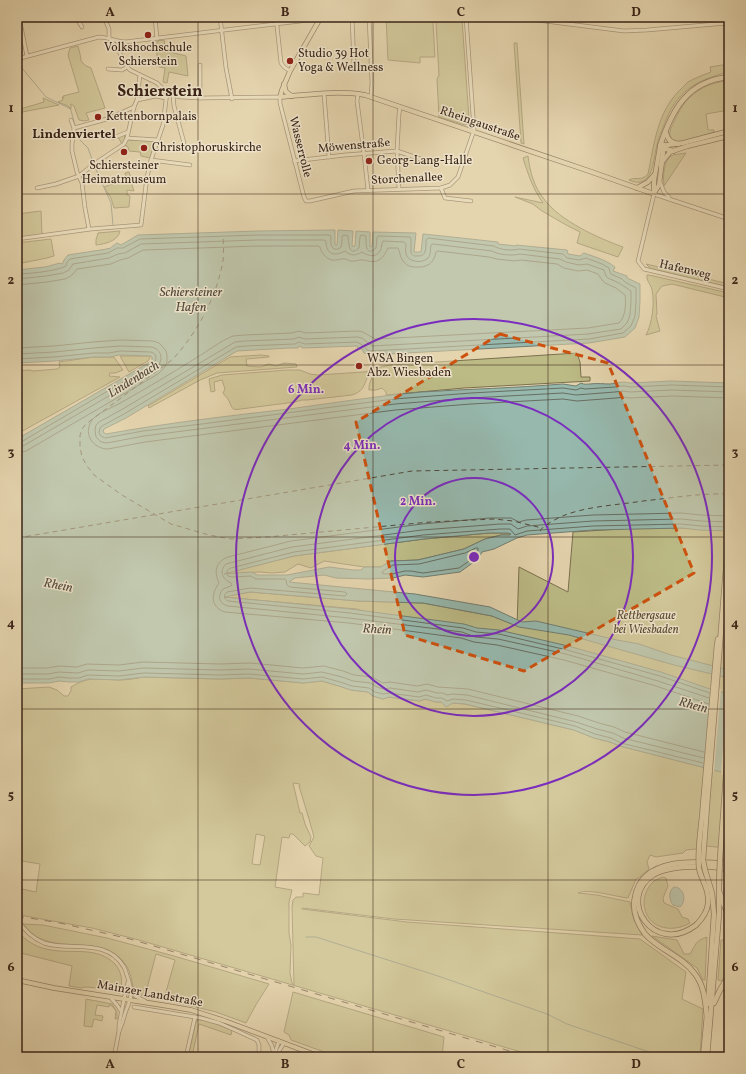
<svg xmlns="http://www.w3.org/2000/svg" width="746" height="1074" font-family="Vollkorn,serif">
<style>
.green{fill:#bcbb86;stroke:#7b704f;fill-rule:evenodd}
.water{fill:#96b8ad;stroke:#717d71;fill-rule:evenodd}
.pier{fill:#e5d5af}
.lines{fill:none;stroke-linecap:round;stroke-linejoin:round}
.shore{stroke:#686e62;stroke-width:1}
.stream{stroke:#717d71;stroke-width:1}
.ferry{stroke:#51493d;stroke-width:1;stroke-dasharray:5 4;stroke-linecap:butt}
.minor-casing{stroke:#65503e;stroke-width:4.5}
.major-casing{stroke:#3a2418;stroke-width:5.5}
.highway-casing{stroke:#3a2418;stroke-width:6}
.minor{stroke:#eee4cb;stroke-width:3}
.major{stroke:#e5d5af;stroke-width:4}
.highway{stroke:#e5d5af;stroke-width:4.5}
.rail{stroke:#3a2418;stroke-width:1;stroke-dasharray:7 7;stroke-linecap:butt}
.highway-bridge-casing{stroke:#3a2418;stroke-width:6;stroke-linecap:butt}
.highway-bridge{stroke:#e5d5af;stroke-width:4.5}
.marked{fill:none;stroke:#ce510e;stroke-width:3;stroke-dasharray:8 5;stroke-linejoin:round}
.grid{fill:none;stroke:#3a2418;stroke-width:1;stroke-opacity:0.55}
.ring{fill:none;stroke:#7b2cbf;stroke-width:2}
.poi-dot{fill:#8f2418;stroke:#eee4cb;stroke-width:1.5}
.labels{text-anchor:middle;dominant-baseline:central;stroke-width:3;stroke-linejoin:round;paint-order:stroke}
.poi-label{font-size:12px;fill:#3a2418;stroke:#eee4cb;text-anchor:start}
.street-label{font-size:12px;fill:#3a2418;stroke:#eee4cb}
.park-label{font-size:12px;font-style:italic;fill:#5a4a34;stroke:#eee4cb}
.neighbourhood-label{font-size:13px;font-weight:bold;fill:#3a2418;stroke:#eee4cb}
.water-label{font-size:13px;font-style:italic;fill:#51493d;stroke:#eee4cb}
.district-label{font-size:16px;font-weight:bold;fill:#3a2418;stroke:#eee4cb}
.centre{fill:#7b2cbf;stroke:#eee4cb;stroke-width:2}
.ring-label{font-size:12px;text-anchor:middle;font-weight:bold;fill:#7b2cbf;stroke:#eee4cb;stroke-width:3;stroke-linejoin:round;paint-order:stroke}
.neatline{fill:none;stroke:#3a2418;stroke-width:1.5}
.grid-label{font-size:13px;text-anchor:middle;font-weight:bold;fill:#3a2418}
</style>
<rect width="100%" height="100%" fill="#e5d5af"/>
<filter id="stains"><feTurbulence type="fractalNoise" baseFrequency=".005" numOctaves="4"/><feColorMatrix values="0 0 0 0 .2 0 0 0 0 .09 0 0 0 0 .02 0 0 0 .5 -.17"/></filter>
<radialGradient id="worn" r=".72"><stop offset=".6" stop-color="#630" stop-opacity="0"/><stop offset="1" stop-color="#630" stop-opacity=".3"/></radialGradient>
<!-- green -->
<g class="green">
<polygon points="386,17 438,17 438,19 433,23 435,57 420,57 420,63 388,60"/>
<polygon points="462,19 469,119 468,124 465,125 439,117 437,79 439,75 436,23 441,20"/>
<polygon points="164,40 166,51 186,56 188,76 169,72 167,83 163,82 165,68 159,67 159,64 157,64 157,41"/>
<polygon points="514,43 517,43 524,144 521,143"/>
<path d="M78,46C79,51 81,56 81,61L86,66L91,68L105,108L86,113L89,120L84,121L79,120L74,106L71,104V109L68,106L58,102L63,100L62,97L64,98L63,96L79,92L68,55L70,48Z"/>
<path d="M729,64V72C695,80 676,92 664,125C661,132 658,139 657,145C655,153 653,171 648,177C642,184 636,183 629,180C636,176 641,182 648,174C654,145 657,113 679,91C682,88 685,85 688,82C695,78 703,75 711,72L710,67Z"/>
<path d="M725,81H729V110L706,114L708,130H714V132C707,134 683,143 676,142C674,142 672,140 671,139C668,133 671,128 674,122C684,98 699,85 725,81Z"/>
<polygon points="43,98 59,105 17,113 17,110 44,102"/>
<polygon points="124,134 125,139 129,140 154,141 155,142 150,158 141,156 140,152 129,151 128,147 122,144 118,137"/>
<path d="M686,153L664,186C663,177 663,159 673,155C677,154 681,154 686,153Z"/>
<path d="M528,156C530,172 534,187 544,199C560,221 598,238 623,247L618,257L577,243L580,232L568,226L542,211L533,204L515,197L543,203C533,189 528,174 523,158Z"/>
<polygon points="129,172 131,178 130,179 134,191 127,190 127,195 130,196 129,207 114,208 111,198 104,187 126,179 126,178 125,173"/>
<polygon points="41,211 42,235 17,238 17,214"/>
<path d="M120,231C118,241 105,244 96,245V240L98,233Z"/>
<polygon points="51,239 54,256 47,258 17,264 17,243"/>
<polygon points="646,264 729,284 729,287 653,269 650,268"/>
<path d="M647,275H649L729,293V298L672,284L662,286L656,294L657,314L656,316L660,331C655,332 651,334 646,335C652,324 655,303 652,290C651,284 646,281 647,275Z"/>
<path d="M577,353L580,362L581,377H590V381L464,388L386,395V392L382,388L376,390H369C368,384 373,374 378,369C381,366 386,366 390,365Z"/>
<polygon points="261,355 269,356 269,357 246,359 247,366 260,367 269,364 276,366 284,363 296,364 297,367 217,373 200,380 149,408 148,406 230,357"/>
<polygon points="120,356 150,356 150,358 148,361 129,372"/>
<polygon points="94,357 114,357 123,370 115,373 110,373 109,376 120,377 17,434 17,371 30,370 33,371 57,369 60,367 59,362"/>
<path d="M287,370H300L310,374L318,375L363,372L371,371C363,382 367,390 352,395L307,400H302L295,402L241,409C232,410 233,410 229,401C228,398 225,396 223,393L225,389L222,380L214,382L215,391L211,392L209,379L222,375Z"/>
<polygon points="651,527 729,530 729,727 357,609 222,597 250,592 358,601 423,603 492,616 517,626 519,567 568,592 573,532"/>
<polygon points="489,533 508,533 511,534 510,535 501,535 485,539 464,549 418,560 391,561 381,567 364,567 324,561 311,568 298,564 285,572 272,573 260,572 222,574 294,556 424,539"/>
<path d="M143,677L219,679L249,678L303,683L322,681L339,686L351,690L368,692L373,696L383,699L389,697L420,701L425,699L436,702H441L465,704L574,730L594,738L610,742L620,746L729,774V850L728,848L705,846L696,849L686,850L683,853L656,857L650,855L647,862L649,869L640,877L636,879L628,898C616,897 588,888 578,893L597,895L630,902L634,920L642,935L394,919L302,908V909L407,922L640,939L686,972L682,999L703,1009L700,1057H538L139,940L92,928L25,916L17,911V888L36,892L40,864L22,861L17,878V689L49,687L57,690L64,696H68L71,691V687C89,676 98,679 118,680C126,680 135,679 143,677ZM293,783L300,784L299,786L309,819L314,837L309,846L316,856L323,858L319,895L303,893V897H296L293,900L292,907L294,985L292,983L290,973L291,945L289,933V902L292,890L275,887L282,837L289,838L290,834H293L305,846L310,842L311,837L305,824L302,813H300ZM256,834L265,836L260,865L252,864Z"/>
<path d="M662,877L666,878L668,886L663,898L664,903L678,909L682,917L688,919L690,923C671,934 645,928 644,903C644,896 647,888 652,883C654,880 659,879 662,877Z"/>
<path d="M23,924L43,925L107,938L174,956L269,984L257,1003L246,1023L216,1012L164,999L175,960L156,954L145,996L135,994C132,985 132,975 127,967C108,934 67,952 39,938C32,935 28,930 23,924Z"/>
<path d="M17,931C26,941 37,948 51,950C73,954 97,946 115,964C122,972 123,982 120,993L97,988L85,987L81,988L69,986L72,966L17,952Z"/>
<path d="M652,936L677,940L684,954H690C696,944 695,941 707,937L705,980H703L697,968Z"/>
<polygon points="721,940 729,940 729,971 721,981 718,980"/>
<polygon points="293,992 444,1037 442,1057 338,1057 291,1040 289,1035 284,1032"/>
<polygon points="86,999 112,1004 117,1012 117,1019 115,1019 116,1011 112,1006 109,1005 109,1007 97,1005 95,1015 103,1016 102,1021 94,1019 92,1027 84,1026"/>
<path d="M198,1020C209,1019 222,1027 232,1030L231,1035L199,1024L192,1057H188L196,1022Z"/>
</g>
<!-- water -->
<g class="water">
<path d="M335,230V245H337L338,230L353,231L352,246H355L356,231L370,232V247L372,246L373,232L416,233L414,252H421L423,234H424L498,242V244L516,246V245L567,250L568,254L580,256L584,253C595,257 606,260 615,267L613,271L627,276V278L640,284V301L639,317L635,328L625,337L589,343L370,355L364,353L362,349H358L357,346L303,348L299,346L298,348H289L237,351L126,418L104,429L103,432L106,434C167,423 228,416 289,409C333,403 377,396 421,392C469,389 516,388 563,384L576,386L581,383C585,385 586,384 590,384C597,383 604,384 610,384C617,383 623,381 630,383L671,381L729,383V531L700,530L682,528L593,530L527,535L517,538L494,549L482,552L478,559L460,572L423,577L405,575L393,578L368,579L336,578L324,575L295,578L289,582L415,594L490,607L522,622L536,621L617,640L639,644L671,655L729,670V678L674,665L569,635L519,627L492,616L423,603L358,601L250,592L224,597L350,609L464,624L477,628L499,630L568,646L661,672L707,688L729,694V774L620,746L610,742L594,738L574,730L465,704L453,703L446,707L441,702H436L425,699L420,701L389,697L383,699L373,696L368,692L351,690L339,686L322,681L303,683L249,678L219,679L144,677L119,680L88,679L79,682H69L59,681L49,683H17V439L150,362L152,360V357L151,356L119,355L110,357H94L55,361L17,363V270L45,267L60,263L61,264L63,263L64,260L68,255L107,249L108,248L109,249L117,243L121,245L138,235L258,231ZM489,533H508L511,534L510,535H501L485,539L464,549L418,560L391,561L381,567H364L361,570H353L329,567L287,575H257L252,572L224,574L294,556L424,539Z"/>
<path d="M674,887C684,887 687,901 680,907L673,905C669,900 668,891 674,887Z"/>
</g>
<!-- pier -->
<g class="pier">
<polygon points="729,455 729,533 723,532"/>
<polygon points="710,687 721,689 714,772 704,770"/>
<polygon points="727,691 729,692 729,776 721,774"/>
</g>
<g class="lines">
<!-- shore -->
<g class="shore">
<path d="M17,274C28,274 57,271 66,266L67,262L70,259L108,253L117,248H123L140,239L258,235H329L331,236C331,239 330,244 332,247C334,250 339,250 341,247C342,244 342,239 342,236L344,235L348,236C349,242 348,258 359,248L360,237L361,235L366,236C366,242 365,258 376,248L377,238L378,236L410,237L411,239V253C414,256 412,256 417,256C427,257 426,247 426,240L428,238L494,246C500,250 512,251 519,249L563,254L567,258L579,260L586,258L602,264L609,268L610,272L611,274L622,279L625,282L636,288V302L635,316L631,326L623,333L589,339L370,351L367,350L364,346L357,342L305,344L299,342L295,344L245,346L236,347L124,414L102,426L100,428L99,433L101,436L105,438L143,431L202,424L394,399L471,393L563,388L576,390L581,388L585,389L615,387L620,386H625L630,387L672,385L729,387"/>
<path d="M17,279L46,276L63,273L69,270L73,264L109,258L118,254L125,253L141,244L258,240H324L326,241C326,254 334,257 345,251C351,256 355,256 362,252C368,256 376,258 380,251C382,248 381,244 383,241L404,242L406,244C406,247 405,250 406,254C408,262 422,264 428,258C431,255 430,250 431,245L433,244L492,251C499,255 512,256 520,254L560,259L566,262L579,265L587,264L604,270L606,276L608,278L619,283L631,291V301L630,315L627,323L621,329L588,334L372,346L362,338L357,337L305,339L299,337L294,339L245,341L235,342L121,410L99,422L96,425L95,430L96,437L101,442L107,443L144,436L395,404L471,398L563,393L576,395L615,392L623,391L630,392L672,390L729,392"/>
<path d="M17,285L47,282L65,279L71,276L77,269L111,264L120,260L128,258L143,250L258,246H318L320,247C321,252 324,256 329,259C336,262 339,258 345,259C347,259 349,261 351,261C355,262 359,259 363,260C369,261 373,263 379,260C384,257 386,252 388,248H398C400,252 400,258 404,262C407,266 411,267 416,267C427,268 434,263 436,252L438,251L489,257L497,259L514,261L521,260L557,264L564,268L578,271L587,270L598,274L602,280L605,283L616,288L625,295C626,304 626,316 619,323L588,328L375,339L363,332L357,331L306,333L299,331L292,333L245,335L233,336C220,341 208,351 196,358C172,373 147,388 122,402C114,407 99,412 93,419C82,432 92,449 108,449L145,442L395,410L471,404L563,399L577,401L616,398L623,397L630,398L672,396L729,398"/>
<polyline points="17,348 54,346 93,342 120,340 153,341 159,343 162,346 166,351 167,355 167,362 165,367 158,374 26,451 17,453"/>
<path d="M17,354L54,352L94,348L120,346L151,347C163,349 164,362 155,369L23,446L17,447"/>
<path d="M17,359L54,357L94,353H109L120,351L151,352C158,354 157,361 152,365L21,442H17"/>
<polygon points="476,548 478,548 478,550 475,557 459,568 423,573 411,571 405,571 392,574 384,574 382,573 383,571 393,565 419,564 465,553"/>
<polyline points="17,668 47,668 59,666 77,667 87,664 119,665 143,662 220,664 250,663 303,668 324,666 343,671 354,675 372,677 383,683 390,682 417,686 427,684 438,687 468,689 578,716 599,723 614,727 625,732 704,752"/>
<polyline points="17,674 48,674 59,672 78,673 88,670 119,671 143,668 220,670 249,669 303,674 322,672 342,677 353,681 371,683 377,687 383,689 390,688 418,692 426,690 437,693 443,693 447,695 453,694 467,695 576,722 597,729 613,733 623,738 704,758"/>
<polyline points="17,679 49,679 59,677 69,678 79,678 88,675 119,676 144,673 219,675 249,674 303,679 322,677 340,682 352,686 369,688 375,692 383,694 389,693 419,697 426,695 436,698 442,698 447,701 453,699 466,700 575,726 595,734 611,738 621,743 703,763"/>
<path d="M710,693L660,676L567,650L499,634L476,632L463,628L350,613L228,601C224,599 223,595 227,592L250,588L345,596L347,594L345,592L290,587L287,585L286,580L285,579H256L251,576L232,577L228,576C226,572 227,569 231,568L294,552L423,535L500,529H510L515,535L527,531L593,526L681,524L701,526L729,527"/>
<path d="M709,698L658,681L566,654L498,639L475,637L462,632L349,618L228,606C219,604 217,596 223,589L231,586L232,585L231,583C222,579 219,571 226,564L292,547L422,530L500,524H511L518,529L527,526L593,521L681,519L701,521L729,522"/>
<path d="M709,704L656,686L564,660L497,645L474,642L461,638L349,623L225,612C210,607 211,594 219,583C214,572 215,562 228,557L291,541L422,524L489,518H511L519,522L526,520L593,515L681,513L701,515L729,516"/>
</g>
<!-- stream -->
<g class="stream">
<polyline points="17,62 46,97 69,108 71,110 75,126"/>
<polyline points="76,129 78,138 88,148 93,162"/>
<polyline points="94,165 111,203 113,225"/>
<polyline points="306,937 316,937 438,976 547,1014 567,1024 664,1057"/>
</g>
<!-- ferry -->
<g class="ferry">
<path d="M223,239C224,249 224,260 221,270C214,302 195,335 173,359L86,424L82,429L80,435V447L82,457L87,466L94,475L122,495L171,524L209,535L231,539L267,537L430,522L494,519L513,521L538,527L540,531C543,525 558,518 565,515C589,506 618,505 643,501C672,498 701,493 729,494"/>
<polyline points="17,538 412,471 729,465"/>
</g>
<defs>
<g id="minor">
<polyline points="19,17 27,56"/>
<polyline points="76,17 82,27"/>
<polyline points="104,17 109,29 109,38"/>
<polyline points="155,17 157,39"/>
<polyline points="220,17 226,68 232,99"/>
<polyline points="276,17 281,63 284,67 290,71"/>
<polyline points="352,17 354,65 355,68 371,68"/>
<polyline points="369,17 372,83 371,97"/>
<polyline points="513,17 624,31 647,30 727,23"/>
<polyline points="109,38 119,51 124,63 130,70 157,83 165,91 172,95 181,97 200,98 280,97 280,103 282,111 304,197 306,201 310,201 354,191 441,188 450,185 458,177 474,130 466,17"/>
<polyline points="119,51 121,47 125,42"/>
<path d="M17,59L99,37C108,37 116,42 125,42L309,20H315L318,22"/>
<polyline points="200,65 200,98"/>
<polyline points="108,69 122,70 127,67"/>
<polyline points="324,94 329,157"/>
<polyline points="358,94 357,101 364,154 368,190"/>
<polyline points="173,95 174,106 184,143"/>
<polyline points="137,100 156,96 166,98"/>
<polyline points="71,120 74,128 72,144 72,151 77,172 82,183 85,208 89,229"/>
<polyline points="74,128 107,119 134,107"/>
<polyline points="113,138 128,132"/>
<polyline points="127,138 158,140"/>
<polyline points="151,160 190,165"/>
<polyline points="294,161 345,155 397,151 438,165"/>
<polyline points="660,182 664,192 669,197"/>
<polyline points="37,188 56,184 79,176 94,164 124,144 127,138 134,107 137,100 140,75"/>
<polyline points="441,188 445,198 471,201"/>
<polyline points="399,189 397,151 399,114 400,107"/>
<polyline points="729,219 654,194 638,261 644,269 729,289"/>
<polyline points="17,239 91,229 141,225 147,177 151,160 163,125 167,92"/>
<path d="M17,919C24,930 32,938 44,943C71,952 106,937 124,967C126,971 127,976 129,981C129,984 131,987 131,990C132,996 129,1002 127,1008C124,1015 123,1023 119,1031"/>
<polyline points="131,990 135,996 145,1001"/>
<polyline points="111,998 117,1005 121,1011"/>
<polyline points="134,1007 201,1018 219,1023 235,1030 257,1040 259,1045 259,1052 261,1057"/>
<polyline points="267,1037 272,1046 274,1055"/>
<polyline points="275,1052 279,1041"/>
<polyline points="114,1057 119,1031 119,1025 124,999 128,982"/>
<polyline points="186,1057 195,1017"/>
<polyline points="275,1057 284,1043"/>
</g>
<g id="major">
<path d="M321,17L290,71L282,90L280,97C308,95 337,90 365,95L589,171L654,194"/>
<polyline points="284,84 286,92 292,96"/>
<polyline points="637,188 648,182 654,175"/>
<polyline points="654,193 659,185 662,162 670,152 688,146 729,136"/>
<polyline points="654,194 654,181 660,146 683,143 729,131"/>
<polyline points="17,980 54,988 168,1006 191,1010 225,1021 321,1057"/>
</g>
<g id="highway">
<path d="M666,133C668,140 671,143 678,144"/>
<path d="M673,151L669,150L660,146C672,110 687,81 729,77"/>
<polyline points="661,166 664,145"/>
<polyline points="703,805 717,645 718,639"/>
<polyline points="707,805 729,531"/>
<polyline points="720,858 729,735"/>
<polyline points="720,893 723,903 729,916"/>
<path d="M696,925C654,957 616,899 653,875C671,864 709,866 729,869"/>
<polyline points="714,1003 720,990 729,975"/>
<polyline points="708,1004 714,914"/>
<path d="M707,1017C705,1002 705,987 695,974C682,956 659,950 645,934C637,923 632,910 635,897C642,856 698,861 729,864"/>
<polyline points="703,1057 707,1015"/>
<polyline points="707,1057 719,914 719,885"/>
</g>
</defs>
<!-- minor casing -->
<use href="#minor" class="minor-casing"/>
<!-- major casing -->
<use href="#major" class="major-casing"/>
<!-- highway casing -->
<use href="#highway" class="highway-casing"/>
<!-- minor -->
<use href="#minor" class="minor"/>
<!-- major -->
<use href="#major" class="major"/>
<!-- highway -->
<use href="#highway" class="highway"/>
<!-- rail -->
<polyline class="rail" points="17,916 60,923 130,939 530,1057"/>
<defs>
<g id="highway-bridge">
<polyline points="707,805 703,860 705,870 712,893 714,914"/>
<polyline points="719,885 720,858"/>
<path d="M696,925C702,919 707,912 708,904C710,890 701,880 699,868C697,848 702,824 703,805"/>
</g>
</defs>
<!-- highway-bridge casing -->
<use href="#highway-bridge" class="highway-bridge-casing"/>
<!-- highway-bridge -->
<use href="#highway-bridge" class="highway-bridge"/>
</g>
<!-- marked area -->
<path d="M0 0H746V1074H0ZM500,334L608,363L694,573L524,671L405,635L356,422Z" fill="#e5d5af" fill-opacity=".55" fill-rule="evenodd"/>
<path class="marked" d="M500,334L608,363L694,573L524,671L405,635L356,422Z"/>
<!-- grid -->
<path class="grid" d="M198,17V1057M373,17V1057M548,17V1057M17,194H729M17,365H729M17,537H729M17,709H729M17,880H729"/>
<!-- distance rings -->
<g class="ring">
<circle cx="474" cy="557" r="79"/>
<circle cx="474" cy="557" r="159"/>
<circle cx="474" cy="557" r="238"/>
</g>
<!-- markers -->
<g class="poi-dot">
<circle cx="148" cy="35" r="4"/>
<circle cx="290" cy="61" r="4"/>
<circle cx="98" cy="117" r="4"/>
<circle cx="144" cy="148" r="4"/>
<circle cx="124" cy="152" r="4"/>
<circle cx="369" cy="161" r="4"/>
<circle cx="359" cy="366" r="4"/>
</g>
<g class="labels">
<!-- poi labels -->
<g class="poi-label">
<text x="148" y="48" text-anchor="middle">Volkshochschule<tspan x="148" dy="14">Schierstein</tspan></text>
<text x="298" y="54">Studio 39 Hot<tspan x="298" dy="14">Yoga &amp; Wellness</tspan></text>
<text x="106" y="117">Kettenbornpalais</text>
<text x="152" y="148">Christophoruskirche</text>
<text x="377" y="161">Georg-Lang-Halle</text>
<text x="124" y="166" text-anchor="middle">Schiersteiner<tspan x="124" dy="14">Heimatmuseum</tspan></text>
<text x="367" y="359">WSA Bingen<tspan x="367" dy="14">Abz. Wiesbaden</tspan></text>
</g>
<!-- street labels -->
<g class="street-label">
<text transform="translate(480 124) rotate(19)">Rheingaustraße</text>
<text transform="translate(354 146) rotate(-5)">Möwenstraße</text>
<text transform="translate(300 147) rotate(76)">Wasserrolle</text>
<text transform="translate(407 179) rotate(-3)">Storchenallee</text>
<text transform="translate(685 270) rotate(13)">Hafenweg</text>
<text transform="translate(150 994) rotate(10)">Mainzer Landstraße</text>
</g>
<!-- park labels -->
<g class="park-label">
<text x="646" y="616">Rettbergsaue<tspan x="646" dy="14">bei Wiesbaden</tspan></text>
</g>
<!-- neighbourhood labels -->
<g class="neighbourhood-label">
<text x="74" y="135">Lindenviertel</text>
</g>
<!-- water labels -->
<g class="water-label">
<text x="191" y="293">Schiersteiner<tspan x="191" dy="15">Hafen</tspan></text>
<text transform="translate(134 380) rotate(-32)">Lindenbach</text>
<text transform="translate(58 586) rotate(11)">Rhein</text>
<text transform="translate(377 630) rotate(3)">Rhein</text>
<text transform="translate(693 706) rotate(15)">Rhein</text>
</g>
<!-- district labels -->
<g class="district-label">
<text x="160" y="92">Schierstein</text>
</g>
</g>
<circle cx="474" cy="557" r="6" class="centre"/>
<g class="ring-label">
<text x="306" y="393">6 Min.</text>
<text x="362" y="449">4 Min.</text>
<text x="418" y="505">2 Min.</text>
</g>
<!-- margin -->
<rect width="746" height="1074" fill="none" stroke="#e5d5af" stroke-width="44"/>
<rect x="22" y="22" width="702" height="1030" class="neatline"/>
<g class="grid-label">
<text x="110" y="16">A</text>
<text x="285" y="16">B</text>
<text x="461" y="16">C</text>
<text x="636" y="16">D</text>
<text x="11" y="112">1</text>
<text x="735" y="112">1</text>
<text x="11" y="284">2</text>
<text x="735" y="284">2</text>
<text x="11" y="456">3</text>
<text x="735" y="456">3</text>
<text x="11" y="627">4</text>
<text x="735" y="627">4</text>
<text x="11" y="799">5</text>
<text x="735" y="799">5</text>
<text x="11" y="971">6</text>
<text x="735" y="971">6</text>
<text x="110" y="1068">A</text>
<text x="285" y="1068">B</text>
<text x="461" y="1068">C</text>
<text x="636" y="1068">D</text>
</g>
<rect width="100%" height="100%" filter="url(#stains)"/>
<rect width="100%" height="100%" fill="url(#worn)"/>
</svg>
